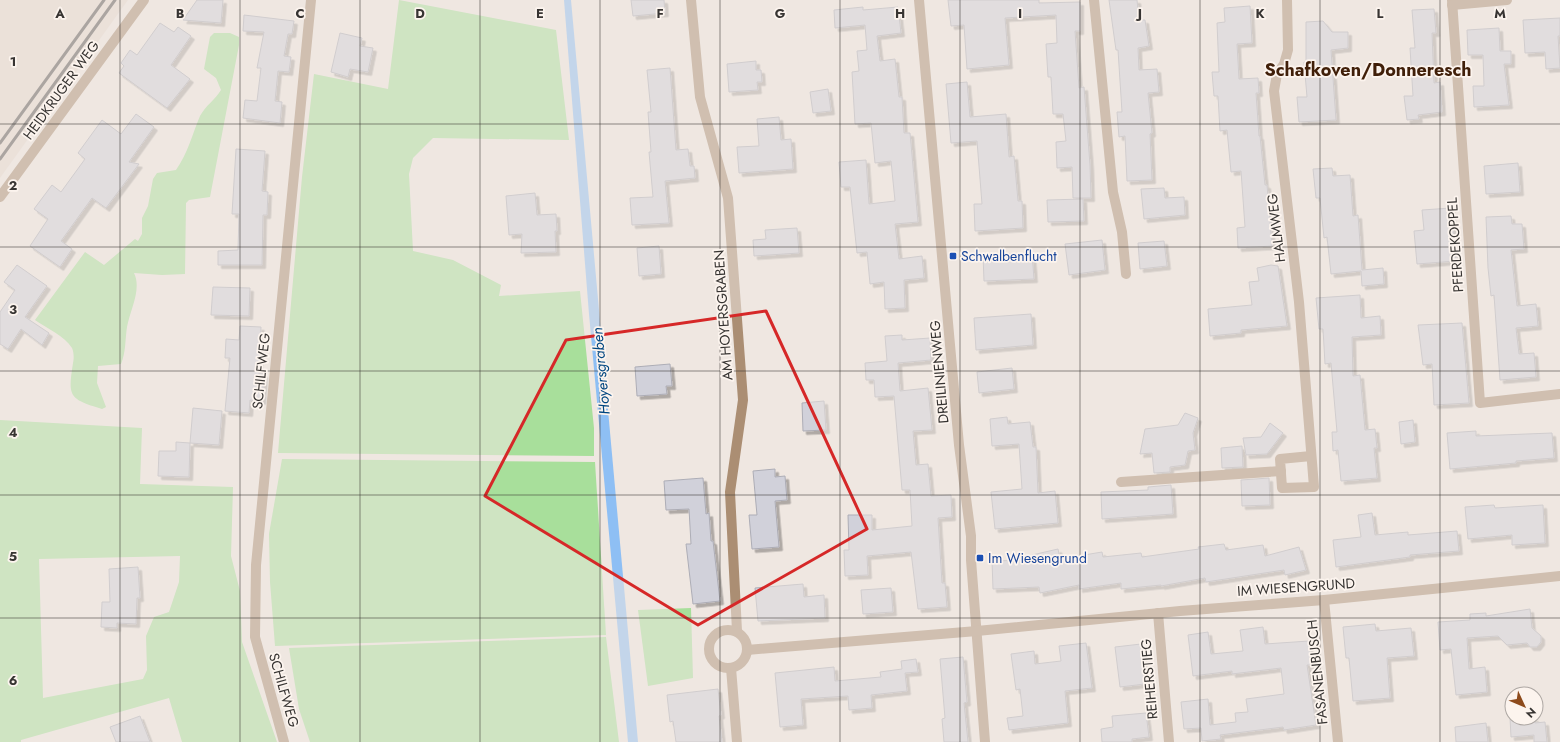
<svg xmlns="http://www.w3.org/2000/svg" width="1560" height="742" font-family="Jost,sans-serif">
<defs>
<filter id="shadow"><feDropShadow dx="3.5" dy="3.5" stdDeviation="0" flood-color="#0004"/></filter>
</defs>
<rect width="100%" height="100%" fill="#efe7e1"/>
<path fill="#e7d9cf" d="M 0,0 L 128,0 L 0,178 Z"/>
<g fill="#a8df9b" fill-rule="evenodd">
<path d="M 399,0 L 556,30 L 569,140 L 433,138 L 413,158 L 409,174 L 413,251 L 453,260 L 501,285 L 499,296 L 580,291 L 594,428 L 594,456 L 278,453 L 302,177 L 314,74 L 388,89 Z"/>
<path d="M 214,33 L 230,33 L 239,37 L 239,45 L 210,197 L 189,200 L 186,203 L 185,274 L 162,275 L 134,273 C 142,289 130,310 127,327 C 125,340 126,352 121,364 L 98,366 L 97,383 L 106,407 L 102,409 C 68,399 68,396 73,363 C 74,359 74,352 72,348 C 65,336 46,328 35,320 L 85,252 L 104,265 L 135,239 L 138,241 L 142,234 L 142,218 L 148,206 L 153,179 L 157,173 L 176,170 C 188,153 192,135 200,116 C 206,105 215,100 221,90 L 216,78 L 204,69 L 210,37 Z"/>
<path d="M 0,420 L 142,428 L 140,484 L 233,487 L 231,556 L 240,591 L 242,642 L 277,742 L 182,742 L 169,698 L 21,740 L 21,742 L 0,742 ZM 180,556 L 179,582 L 169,612 L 154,617 L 146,636 L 147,670 L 143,679 L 43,698 L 39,559 Z"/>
<path d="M 282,459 L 595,462 L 606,635 L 275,646 L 270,582 L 269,534 Z"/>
<path d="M 691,608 L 693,678 L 648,686 L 638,610 Z"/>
<path d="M 606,637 L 619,742 L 310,742 L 299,709 L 289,648 Z"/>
</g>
<path fill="#8ebff4" d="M 564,0 L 571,0 L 638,742 L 628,742 L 589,314 Z"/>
<g fill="#d1d1da" stroke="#adadb6" filter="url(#shadow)">
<path d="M 197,0 L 223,0 L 221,23 L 183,20 Z"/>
<path d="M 631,0 L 664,0 L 665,13 L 633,16 Z"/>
<path d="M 948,0 L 1039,0 L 1039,3 L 1080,2 L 1080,31 L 1075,31 L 1079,88 L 1084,87 L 1090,165 L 1091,198 L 1073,198 L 1072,167 L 1057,168 L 1056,142 L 1066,141 L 1063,114 L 1053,114 L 1051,77 L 1048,77 L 1046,44 L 1057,43 L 1056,15 L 1005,18 L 1009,65 L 967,69 L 964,25 L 951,26 Z"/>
<path d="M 1109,0 L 1137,0 L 1139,20 L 1145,20 L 1149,46 L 1138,48 L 1139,70 L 1157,69 L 1159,92 L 1148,93 L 1152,133 L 1150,134 L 1152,180 L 1127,181 L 1125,136 L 1119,137 L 1117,112 L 1122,112 L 1118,50 L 1116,50 Z"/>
<path d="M 1250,6 L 1252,43 L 1237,44 L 1239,79 L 1258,78 L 1259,93 L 1256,93 L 1259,136 L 1260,136 L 1265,185 L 1267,185 L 1272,246 L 1238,248 L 1237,228 L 1245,227 L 1241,171 L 1231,172 L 1227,130 L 1220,131 L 1218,96 L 1214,96 L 1212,72 L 1219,72 L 1217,23 L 1225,22 L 1224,8 Z"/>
<path d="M 863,7 L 863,10 L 898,7 L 901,33 L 877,36 L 880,61 L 895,59 L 899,97 L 902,97 L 904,133 L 910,133 L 918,222 L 895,224 L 899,259 L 922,256 L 924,278 L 904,280 L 905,308 L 885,309 L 884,282 L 870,284 L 867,252 L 857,253 L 850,187 L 841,187 L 839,162 L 866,160 L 869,204 L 895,201 L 891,161 L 875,163 L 871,123 L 855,124 L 852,72 L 859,71 L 857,51 L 867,50 L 865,25 L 835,28 L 834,10 Z"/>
<path d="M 1434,9 L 1436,33 L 1432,33 L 1434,83 L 1440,82 L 1442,112 L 1418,115 L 1419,119 L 1407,120 L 1404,96 L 1413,96 L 1410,48 L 1415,48 L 1412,10 Z"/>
<path d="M 244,15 L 294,21 L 292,34 L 288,34 L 284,56 L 291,57 L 289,72 L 278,71 L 275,101 L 282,102 L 280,123 L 243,118 L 245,100 L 257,101 L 261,68 L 257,68 L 264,32 L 243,31 Z"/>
<path d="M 1560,18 L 1560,36 L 1558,36 L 1560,68 L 1546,69 L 1545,52 L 1525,53 L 1523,20 Z"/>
<path d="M 1323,21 L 1332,32 L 1348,32 L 1348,48 L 1331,50 L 1336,120 L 1299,122 L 1297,97 L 1307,97 L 1304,62 L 1306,62 L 1306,22 Z"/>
<path d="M 160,23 L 174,32 L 178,27 L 191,36 L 171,65 L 190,79 L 167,108 L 119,73 L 124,66 L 121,63 L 130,50 L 137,55 Z"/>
<path d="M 1499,28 L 1500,51 L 1511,51 L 1511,64 L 1504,64 L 1509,105 L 1474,107 L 1473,86 L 1484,86 L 1483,55 L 1468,55 L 1467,30 Z"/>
<path d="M 340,33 L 362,38 L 360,46 L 373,48 L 368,72 L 350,69 L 348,77 L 331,72 Z"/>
<path d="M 756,61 L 756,70 L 761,70 L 762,82 L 757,82 L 758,90 L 729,92 L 727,64 Z"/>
<path d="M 670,68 L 676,150 L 688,149 L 690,166 L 694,166 L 695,178 L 665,181 L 669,223 L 632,225 L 630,198 L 653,197 L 649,152 L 651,152 L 648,112 L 651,112 L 647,70 Z"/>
<path d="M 967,82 L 970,117 L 1006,114 L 1009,157 L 1014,156 L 1018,201 L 1022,201 L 1023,228 L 975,231 L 974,204 L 982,204 L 977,141 L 951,143 L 946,84 Z"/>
<path d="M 828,89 L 831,111 L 813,113 L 810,92 Z"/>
<path d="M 136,114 L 154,127 L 129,162 L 139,164 L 106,208 L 92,198 L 61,241 L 72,249 L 60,267 L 30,246 L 48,219 L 34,209 L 52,185 L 61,192 L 85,159 L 78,153 L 102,120 L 121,134 Z"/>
<path d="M 779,117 L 781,140 L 791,139 L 793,169 L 739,173 L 737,147 L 759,146 L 757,119 Z"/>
<path d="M 236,149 L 265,151 L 262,191 L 268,192 L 267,215 L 263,215 L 262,265 L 218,265 L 218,251 L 238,250 L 239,214 L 232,214 Z"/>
<path d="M 1518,163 L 1520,192 L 1486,194 L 1484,166 Z"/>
<path d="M 1332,168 L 1333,176 L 1350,175 L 1353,216 L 1358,215 L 1362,270 L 1383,268 L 1384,284 L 1362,286 L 1361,271 L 1331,274 L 1327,237 L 1324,238 L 1320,198 L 1316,198 L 1313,169 Z"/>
<path d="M 1164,188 L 1165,198 L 1184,197 L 1185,215 L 1144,219 L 1141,189 Z"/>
<path d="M 535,193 L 537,215 L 556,214 L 557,231 L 555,231 L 556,252 L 521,253 L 522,234 L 509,235 L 506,196 Z"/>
<path d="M 1083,199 L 1084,221 L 1048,222 L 1047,200 Z"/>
<path d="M 1451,208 L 1456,261 L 1417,264 L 1414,231 L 1424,230 L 1422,210 Z"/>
<path d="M 1511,216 L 1512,224 L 1522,224 L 1524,249 L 1511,250 L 1517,306 L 1536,304 L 1538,326 L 1516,328 L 1519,354 L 1534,353 L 1536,377 L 1500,380 L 1494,295 L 1491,296 L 1488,268 L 1486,217 Z"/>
<path d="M 797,228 L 799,253 L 754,256 L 753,240 L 766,239 L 765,230 Z"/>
<path d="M 1102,240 L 1105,270 L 1069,275 L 1065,244 Z"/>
<path d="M 1164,241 L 1167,266 L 1140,269 L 1138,243 Z"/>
<path d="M 659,246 L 661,274 L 639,276 L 637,248 Z"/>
<path d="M 1032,253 L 1034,279 L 984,281 L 983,255 Z"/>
<path d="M 17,265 L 47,286 L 25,317 L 49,333 L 42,345 L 21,329 L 8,349 L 0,344 L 0,312 L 15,290 L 4,282 Z"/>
<path d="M 1271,265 L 1278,266 L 1287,326 L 1241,330 L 1241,333 L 1210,336 L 1208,309 L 1252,305 L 1249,282 L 1259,281 L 1257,268 Z"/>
<path d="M 213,287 L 250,288 L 249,316 L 211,315 Z"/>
<path d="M 1360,295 L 1361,318 L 1380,316 L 1381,335 L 1352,337 L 1353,376 L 1360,375 L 1365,430 L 1375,429 L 1377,448 L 1374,448 L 1377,478 L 1341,481 L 1338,450 L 1333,451 L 1332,432 L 1337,432 L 1331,363 L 1325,364 L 1323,329 L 1319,329 L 1316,298 Z"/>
<path d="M 1031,314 L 1033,345 L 976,350 L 974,318 Z"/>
<path d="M 1462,323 L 1469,403 L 1434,405 L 1432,364 L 1423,365 L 1418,325 Z"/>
<path d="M 240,326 L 261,327 L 259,374 L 264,374 L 262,401 L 250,400 L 249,413 L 225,411 L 230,358 L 225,358 L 226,339 L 239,340 Z"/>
<path d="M 902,335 L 902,340 L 930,338 L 931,360 L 898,363 L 900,391 L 928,388 L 932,430 L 913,431 L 916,465 L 928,464 L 931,496 L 951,495 L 952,517 L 938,518 L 942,583 L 945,583 L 947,607 L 918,609 L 911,552 L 867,556 L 868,575 L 845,576 L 844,550 L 849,550 L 848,515 L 872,515 L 872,530 L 912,526 L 910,490 L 902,490 L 894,396 L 875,397 L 874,380 L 866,380 L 865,363 L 887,361 L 885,336 Z"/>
<path d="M 670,364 L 672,386 L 666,386 L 667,394 L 637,396 L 635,367 Z"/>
<path d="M 1012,368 L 1014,389 L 979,393 L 977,372 Z"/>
<path d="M 824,401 L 826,430 L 803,431 L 802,403 Z"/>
<path d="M 193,408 L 222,411 L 219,445 L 190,443 Z"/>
<path d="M 1185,413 L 1198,418 L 1193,433 L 1195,450 L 1188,451 L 1185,465 L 1170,467 L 1170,472 L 1154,473 L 1152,453 L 1140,454 L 1145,429 L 1178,425 Z"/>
<path d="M 1007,417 L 1008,424 L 1030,422 L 1033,447 L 1036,447 L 1038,493 L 1055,491 L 1058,523 L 995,529 L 991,492 L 1022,489 L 1019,444 L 992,446 L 990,419 Z"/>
<path d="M 1413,420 L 1415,442 L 1401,444 L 1399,422 Z"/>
<path d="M 1270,423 L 1283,433 L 1267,454 L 1246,455 L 1243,438 L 1261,437 Z"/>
<path d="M 1476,431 L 1476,436 L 1552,433 L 1554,458 L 1516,461 L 1516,463 L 1450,469 L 1447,433 Z"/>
<path d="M 176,442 L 190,443 L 189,477 L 158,476 L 159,451 L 176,451 Z"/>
<path d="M 1242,446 L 1243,467 L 1222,468 L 1221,448 Z"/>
<path d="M 775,469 L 775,477 L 785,476 L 787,500 L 775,501 L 779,547 L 752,549 L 749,515 L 757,515 L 753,471 Z"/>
<path d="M 703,478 L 706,514 L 709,513 L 711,541 L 713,541 L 720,601 L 693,604 L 686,544 L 691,544 L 689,509 L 666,510 L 664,481 Z"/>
<path d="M 1269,478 L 1270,505 L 1242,506 L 1241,480 Z"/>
<path d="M 1171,485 L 1173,514 L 1102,519 L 1101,492 L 1148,490 L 1148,487 Z"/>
<path d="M 1494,505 L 1495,508 L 1543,505 L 1545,543 L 1512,545 L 1512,535 L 1468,539 L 1465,507 Z"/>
<path d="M 1372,513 L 1375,535 L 1408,532 L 1408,535 L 1457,531 L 1459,551 L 1410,555 L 1410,557 L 1336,567 L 1333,540 L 1361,537 L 1358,515 Z"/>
<path d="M 1224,544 L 1226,550 L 1263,545 L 1265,556 L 1299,547 L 1306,570 L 1285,575 L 1284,570 L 1206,582 L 1205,578 L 1161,586 L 1161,585 L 1121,589 L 1121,583 L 1079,589 L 1079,585 L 1040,593 L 1039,587 L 993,589 L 992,561 L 1033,560 L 1032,555 L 1058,549 L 1060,559 L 1102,552 L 1103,557 L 1141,553 L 1142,557 L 1199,549 L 1198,547 Z"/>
<path d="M 138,567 L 140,598 L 137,598 L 136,624 L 117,623 L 117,628 L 101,627 L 102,602 L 110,602 L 109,569 Z"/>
<path d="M 803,584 L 804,597 L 824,595 L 825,618 L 758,621 L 755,588 Z"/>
<path d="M 891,588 L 893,612 L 863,614 L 861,590 Z"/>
<path d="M 1530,609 L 1532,628 L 1541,636 L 1541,642 L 1537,647 L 1530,647 L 1527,643 L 1507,645 L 1498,636 L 1467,638 L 1469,669 L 1485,667 L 1487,692 L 1456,695 L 1451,649 L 1440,650 L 1438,622 L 1470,620 L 1470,614 L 1486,613 L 1486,616 Z"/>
<path d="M 1375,624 L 1376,631 L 1411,628 L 1414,656 L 1387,658 L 1390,698 L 1353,701 L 1349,658 L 1346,658 L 1343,627 Z"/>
<path d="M 1263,627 L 1265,644 L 1309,641 L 1311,665 L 1307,665 L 1316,725 L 1284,730 L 1283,727 L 1220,735 L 1221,739 L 1202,741 L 1201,728 L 1184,729 L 1181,702 L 1208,699 L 1210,725 L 1236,722 L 1235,713 L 1248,712 L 1246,699 L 1284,694 L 1281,668 L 1232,674 L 1232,671 L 1193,676 L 1188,635 L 1208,632 L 1211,654 L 1243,651 L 1240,630 Z"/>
<path d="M 1086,643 L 1092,688 L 1065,691 L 1068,723 L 1009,730 L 1007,718 L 1023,716 L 1020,689 L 1016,690 L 1011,654 L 1034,651 L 1035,664 L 1061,661 L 1059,646 Z"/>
<path d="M 1141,644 L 1145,684 L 1120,687 L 1115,647 Z"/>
<path d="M 963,657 L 967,702 L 964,703 L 968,742 L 944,742 L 942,719 L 945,718 L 940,659 Z"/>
<path d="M 916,659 L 918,672 L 905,673 L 907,691 L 871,695 L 872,708 L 849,710 L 848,696 L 801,699 L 803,725 L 780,727 L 775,673 L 834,667 L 835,681 L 881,677 L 880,672 L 902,669 L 901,661 Z"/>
<path d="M 718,689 L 721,715 L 719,716 L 722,742 L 676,742 L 673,721 L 670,722 L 667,695 Z"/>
<path d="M 1146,713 L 1149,737 L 1132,739 L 1132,742 L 1102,742 L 1101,729 L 1113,727 L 1112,716 Z"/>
<path d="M 140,716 L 150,742 L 116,742 L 110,727 Z"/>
<path d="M 1510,718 L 1535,718 L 1535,723 L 1545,722 L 1547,742 L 1534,742 L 1534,735 L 1511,737 Z"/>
<path d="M 1486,723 L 1488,742 L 1456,742 L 1455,727 Z"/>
</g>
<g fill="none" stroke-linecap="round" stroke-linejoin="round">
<g stroke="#ab8e73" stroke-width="10">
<path d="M 691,0 L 700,97 L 728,198 L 743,400 L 730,492 L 737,631"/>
<path d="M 919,0 L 959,445 L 971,536 L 971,560 L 985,742"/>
<path d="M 1094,0 L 1113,192 L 1122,232 L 1126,274"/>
<path d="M 1287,0 L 1288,50 L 1284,64 L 1277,74 L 1274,91 L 1299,302 L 1314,487 L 1282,488 L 1280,459 L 1311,456"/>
<path d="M 1452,0 L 1480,403 L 1560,394"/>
<path d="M 1452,5 L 1507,0"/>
<path d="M 0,197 L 144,0"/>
<path d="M 1121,482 L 1281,471"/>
<path d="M 1324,600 L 1338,742"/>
<path d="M 1158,613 L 1169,742"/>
<circle cx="728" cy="649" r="19"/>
<path d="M 747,650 L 977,631 L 1180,611 L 1324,600 L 1560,576"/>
<path d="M 731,668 L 737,742"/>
<path d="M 284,742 L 255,637 L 256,565 L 311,0"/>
</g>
<g stroke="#595553" stroke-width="3">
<path d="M 0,143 L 104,0"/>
<path d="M 0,159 L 115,0"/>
</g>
</g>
<path d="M0 0H1560V742H0ZM 766,311 L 867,529 L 698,625 L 485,496 L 566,340 Z" fill="#efe7e1" fill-opacity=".55" fill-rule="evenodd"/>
<path fill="none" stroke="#d62828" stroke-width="3" stroke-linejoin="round" d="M 766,311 L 867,529 L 698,625 L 485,496 L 566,340 Z"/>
<path fill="none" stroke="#373432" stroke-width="1" stroke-opacity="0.55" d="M 120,0 L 120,742M 240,0 L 240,742M 360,0 L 360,742M 480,0 L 480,742M 600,0 L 600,742M 720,0 L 720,742M 840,0 L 840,742M 960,0 L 960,742M 1080,0 L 1080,742M 1200,0 L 1200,742M 1320,0 L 1320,742M 1440,0 L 1440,742M 0,124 L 1560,124M 0,247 L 1560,247M 0,371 L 1560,371M 0,495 L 1560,495M 0,618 L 1560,618"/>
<g fill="#1a4fb4" stroke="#fcf4ee" stroke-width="1.5">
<rect x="949" y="252" width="8" height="8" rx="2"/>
<rect x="976" y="554" width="8" height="8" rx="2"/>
</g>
<g text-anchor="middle" stroke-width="3.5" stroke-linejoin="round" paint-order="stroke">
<g font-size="14" fill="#373432" stroke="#fcf4ee">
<text transform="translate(61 90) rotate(-54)" y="5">HEIDKRUGER WEG</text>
<text transform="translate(1276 228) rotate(-97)" y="5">HALMWEG</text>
<text transform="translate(1455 245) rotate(-94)" y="5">PFERDEKOPPEL</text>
<text transform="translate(723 315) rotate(-94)" y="5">AM HOYERSGRABEN</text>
<text transform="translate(261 371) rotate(-84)" y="5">SCHILFWEG</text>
<text transform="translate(939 372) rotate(-95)" y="5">DREILINIENWEG</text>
<text transform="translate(1296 587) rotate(-4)" y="5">IM WIESENGRUND</text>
<text transform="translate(1317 672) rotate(-96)" y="5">FASANENBUSCH</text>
<text transform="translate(1149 679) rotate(-95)" y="5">REIHERSTIEG</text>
<text transform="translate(284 690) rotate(74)" y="5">SCHILFWEG</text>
</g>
<g font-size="14" fill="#164399" stroke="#fcf4ee" text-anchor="start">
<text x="961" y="261">Schwalbenflucht</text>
<text x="988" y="563">Im Wiesengrund</text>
</g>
<g font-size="15" font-style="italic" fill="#004680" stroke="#fcf4ee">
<text transform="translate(601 371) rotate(-95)" y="5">Hoyersgraben</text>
</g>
<g font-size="18" font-weight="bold" fill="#401f09" stroke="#fcf4ee">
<text x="1368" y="76">Schafkoven/Donneresch</text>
</g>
</g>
<g font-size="13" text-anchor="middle" font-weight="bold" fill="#373432" stroke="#fcf4ee" stroke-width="3.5" stroke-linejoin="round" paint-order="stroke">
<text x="60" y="18">A</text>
<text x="180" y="18">B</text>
<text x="300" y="18">C</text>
<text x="420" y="18">D</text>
<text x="540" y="18">E</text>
<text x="660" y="18">F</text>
<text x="780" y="18">G</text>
<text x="900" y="18">H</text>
<text x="1020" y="18">I</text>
<text x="1140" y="18">J</text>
<text x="1260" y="18">K</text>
<text x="1380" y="18">L</text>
<text x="1500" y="18">M</text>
<text x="13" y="66">1</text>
<text x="13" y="190">2</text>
<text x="13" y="314">3</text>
<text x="13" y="437">4</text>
<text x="13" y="561">5</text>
<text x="13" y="685">6</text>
</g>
<g transform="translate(1524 706) rotate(134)"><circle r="19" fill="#fcf4ee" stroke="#ada7a3"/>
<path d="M0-3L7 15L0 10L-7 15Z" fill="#8d4a1b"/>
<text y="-6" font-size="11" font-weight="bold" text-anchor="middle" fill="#373432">N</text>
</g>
</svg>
